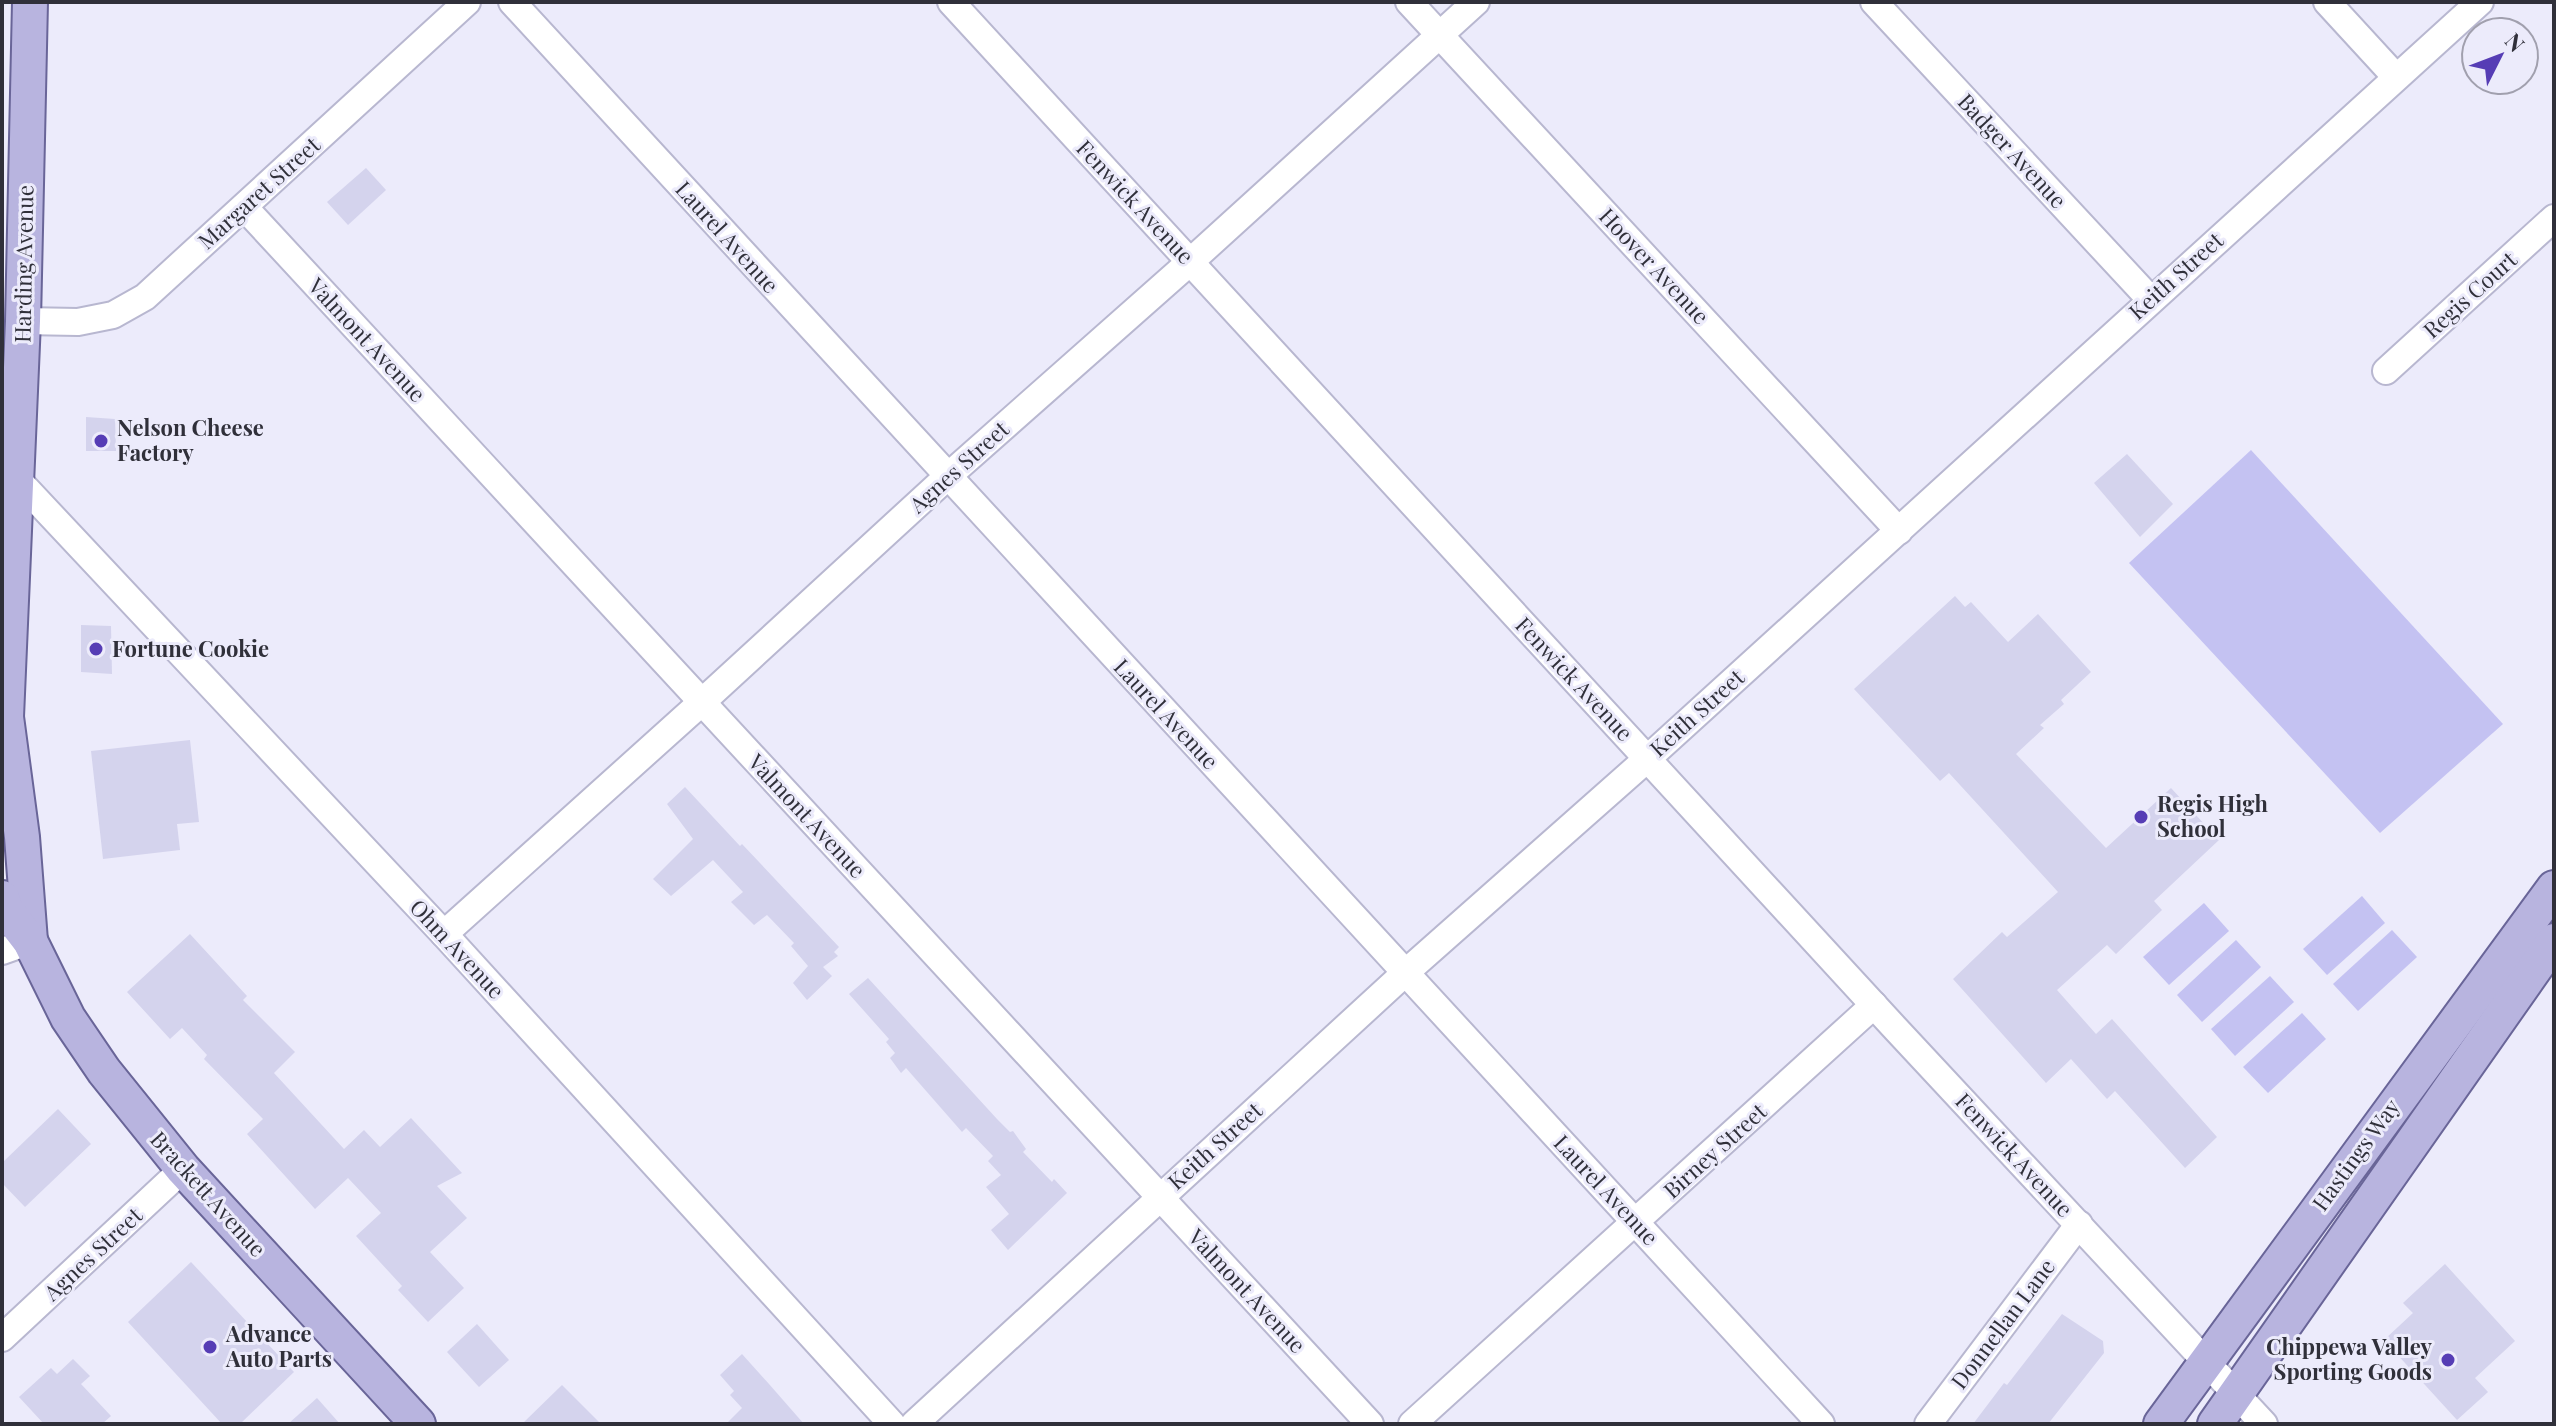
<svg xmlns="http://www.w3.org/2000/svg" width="2556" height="1426" font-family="'Playfair Display',serif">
<rect width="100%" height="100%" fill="#ecebfb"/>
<g fill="#c4c2f2">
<path d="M 2251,450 L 2503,724 L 2380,833 L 2129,563 Z"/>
<path d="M 2362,896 L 2385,923 L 2327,975 L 2303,949 Z"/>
<path d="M 2204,903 L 2229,931 L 2169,985 L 2143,957 Z"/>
<path d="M 2392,930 L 2417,957 L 2358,1011 L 2333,984 Z"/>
<path d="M 2236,940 L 2261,967 L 2202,1022 L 2177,995 Z"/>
<path d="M 2270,976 L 2294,1002 L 2235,1056 L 2211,1029 Z"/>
<path d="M 2302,1013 L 2326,1039 L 2268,1093 L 2243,1067 Z"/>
</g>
<g fill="#d4d3ed">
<path d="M 366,168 L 386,190 L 348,225 L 327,202 Z"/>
<path d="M 86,417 L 115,419 L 116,451 L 86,451 Z"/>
<path d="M 2127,454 L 2173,504 L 2140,537 L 2094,483 Z"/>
<path d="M 1955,596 L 1965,607 L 1971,602 L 2008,642 L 2038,614 L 2091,672 L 2061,700 L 2064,704 L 2040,725 L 2044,728 L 2016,754 L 2106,848 L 2171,788 L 2219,840 L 2154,901 L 2162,910 L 2116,954 L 2107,945 L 2057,990 L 2096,1034 L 2112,1019 L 2217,1137 L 2185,1168 L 2115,1091 L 2107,1099 L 2071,1059 L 2046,1083 L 1953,979 L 2002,932 L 2007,937 L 2058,892 L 1949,773 L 1940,781 L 1854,689 Z"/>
<path d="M 81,625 L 111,626 L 112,674 L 81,672 Z"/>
<path d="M 190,740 L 199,822 L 177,824 L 180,850 L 103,859 L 91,751 Z"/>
<path d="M 685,787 L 740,846 L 742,844 L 839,947 L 834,952 L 838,956 L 823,967 L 832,976 L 807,1000 L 793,983 L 808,966 L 791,946 L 794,943 L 767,915 L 754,925 L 731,902 L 743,892 L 713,860 L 671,896 L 653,879 L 693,839 L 667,804 Z"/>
<path d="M 190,934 L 247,996 L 243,1000 L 295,1052 L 274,1073 L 344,1149 L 364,1130 L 380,1147 L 411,1118 L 462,1173 L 437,1186 L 467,1218 L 430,1252 L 464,1288 L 428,1322 L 398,1290 L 402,1286 L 356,1236 L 381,1213 L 348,1178 L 315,1209 L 247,1134 L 263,1119 L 204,1059 L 207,1055 L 182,1028 L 170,1039 L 127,992 Z"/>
<path d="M 868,978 L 997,1119 L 1010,1132 L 1013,1131 L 1026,1149 L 1023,1152 L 1052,1182 L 1054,1179 L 1067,1193 L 1008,1250 L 991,1230 L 1009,1214 L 986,1187 L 1001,1175 L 988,1161 L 993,1156 L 966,1128 L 962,1132 L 906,1068 L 901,1073 L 890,1058 L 895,1053 L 886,1042 L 889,1039 L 849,994 Z"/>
<path d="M 58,1109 L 91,1144 L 25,1207 L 2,1183 L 2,1163 Z"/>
<path d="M 191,1262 L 294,1372 L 240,1424 L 222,1424 L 128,1322 Z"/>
<path d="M 2445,1264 L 2515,1341 L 2475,1378 L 2488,1392 L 2457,1420 L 2384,1340 L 2413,1313 L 2403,1303 Z"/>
<path d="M 2062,1314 L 2103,1341 L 2104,1353 L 2048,1424 L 1973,1424 L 2004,1383 L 2007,1385 Z"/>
<path d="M 477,1324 L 509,1360 L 479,1387 L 447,1352 Z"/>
<path d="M 742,1354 L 769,1384 L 804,1424 L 726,1424 L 742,1408 L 730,1395 L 734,1391 L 720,1375 Z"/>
<path d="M 73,1359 L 90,1376 L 81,1384 L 111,1416 L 102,1424 L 44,1424 L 19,1397 L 51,1368 L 57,1374 Z"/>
<path d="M 562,1385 L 601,1424 L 522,1424 Z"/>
<path d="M 317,1398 L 340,1424 L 288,1424 Z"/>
</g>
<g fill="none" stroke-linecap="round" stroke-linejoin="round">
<defs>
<g id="minor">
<path d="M 512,2 L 1821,1424"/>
<path d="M 951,2 L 1894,1027 L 2264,1424"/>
<path d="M 1409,2 L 1899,531"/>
<path d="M 1874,2 L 2150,299"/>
<path d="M 2327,2 L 2395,76"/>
<path d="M 244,207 L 1370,1424"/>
<path d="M 23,321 L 78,322 L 113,315 L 145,297 L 467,2"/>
<path d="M 2386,371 L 2554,218"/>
<path d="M 16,478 L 444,934 L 892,1424"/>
<path d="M 444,934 L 702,702 L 947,477 L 1190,262 L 1476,2"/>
<path d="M 2,951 L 30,941"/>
<path d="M 2,1338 L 183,1169"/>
<path d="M 914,1424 L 1405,973 L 1647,759 L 2480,2"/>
<path d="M 1412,1424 L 1874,1005"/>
<path d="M 1928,1424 L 2079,1224"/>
</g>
<g id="major">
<path d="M 30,2 L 23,321 L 6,717 L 22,837 L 30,941"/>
<path d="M 2,898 L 6,910 L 30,941 L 68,1018 L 104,1071 L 183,1169 L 418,1424"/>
<path d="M 2161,1424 L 2554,888"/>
<path d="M 2215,1424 L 2554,941"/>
</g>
</defs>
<use href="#minor" stroke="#b8b7d0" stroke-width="30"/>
<use href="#major" stroke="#696598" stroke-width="38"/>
<use href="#minor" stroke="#fff" stroke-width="26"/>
<use href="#major" stroke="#b8b4df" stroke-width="34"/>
</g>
<g fill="#563db5" stroke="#ecebfb" stroke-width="3">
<circle cx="101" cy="441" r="8"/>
<circle cx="96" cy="649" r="8"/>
<circle cx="2141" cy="817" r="8"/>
<circle cx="210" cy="1347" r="8"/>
<circle cx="2448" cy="1360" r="8"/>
</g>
<g text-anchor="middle" stroke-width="6" stroke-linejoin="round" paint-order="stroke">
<g font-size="22" fill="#30303a" stroke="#ecebfb">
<text transform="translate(2012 151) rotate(47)" y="8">Badger Avenue</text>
<text transform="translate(259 193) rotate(-42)" y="8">Margaret Street</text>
<text transform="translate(1135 202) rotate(47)" y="8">Fenwick Avenue</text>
<text transform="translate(727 237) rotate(48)" y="8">Laurel Avenue</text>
<text transform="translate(24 264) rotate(-89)" y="8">Harding Avenue</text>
<text transform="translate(1654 266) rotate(47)" y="8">Hoover Avenue</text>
<text transform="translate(2176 276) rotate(-42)" y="8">Keith Street</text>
<text transform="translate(2470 295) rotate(-42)" y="8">Regis Court</text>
<text transform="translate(367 340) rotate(47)" y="8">Valmont Avenue</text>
<text transform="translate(959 467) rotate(-42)" y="8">Agnes Street</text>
<text transform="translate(1574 679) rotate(47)" y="8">Fenwick Avenue</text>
<text transform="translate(1697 713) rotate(-42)" y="8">Keith Street</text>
<text transform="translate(1166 714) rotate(47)" y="8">Laurel Avenue</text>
<text transform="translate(807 816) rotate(47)" y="8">Valmont Avenue</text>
<text transform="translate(457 949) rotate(47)" y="8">Ohm Avenue</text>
<text transform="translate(1215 1146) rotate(-42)" y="8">Keith Street</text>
<text transform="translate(1715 1151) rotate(-42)" y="8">Birney Street</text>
<text transform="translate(2014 1155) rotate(47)" y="8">Fenwick Avenue</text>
<text transform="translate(2356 1155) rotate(-54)" y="8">Hastings Way</text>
<text transform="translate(1606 1190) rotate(47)" y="8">Laurel Avenue</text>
<text transform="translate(208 1194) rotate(48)" y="8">Brackett Avenue</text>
<text transform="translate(93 1254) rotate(-43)" y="8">Agnes Street</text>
<text transform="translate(1247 1291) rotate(47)" y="8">Valmont Avenue</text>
<text transform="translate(2003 1324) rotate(-53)" y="8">Donnellan Lane</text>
</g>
<g font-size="22" font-weight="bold" fill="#30303a" stroke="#ecebfb" text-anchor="start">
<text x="117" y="436">Nelson Cheese<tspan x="117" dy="25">Factory</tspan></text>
<text x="112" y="657">Fortune Cookie</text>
<text x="2157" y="812">Regis High<tspan x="2157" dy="25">School</tspan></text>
<text x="226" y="1342">Advance<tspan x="226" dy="25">Auto Parts</tspan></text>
<text x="2432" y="1355" text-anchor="end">Chippewa Valley<tspan x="2432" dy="25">Sporting Goods</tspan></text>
</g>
</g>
<rect width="2556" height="1426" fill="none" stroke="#30303a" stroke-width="8"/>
<g transform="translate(2500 56) rotate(48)"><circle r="38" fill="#ecebfb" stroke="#a1a0ae" stroke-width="2"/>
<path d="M0-6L14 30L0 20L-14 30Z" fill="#563db5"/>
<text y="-12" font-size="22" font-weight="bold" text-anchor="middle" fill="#30303a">N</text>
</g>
</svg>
